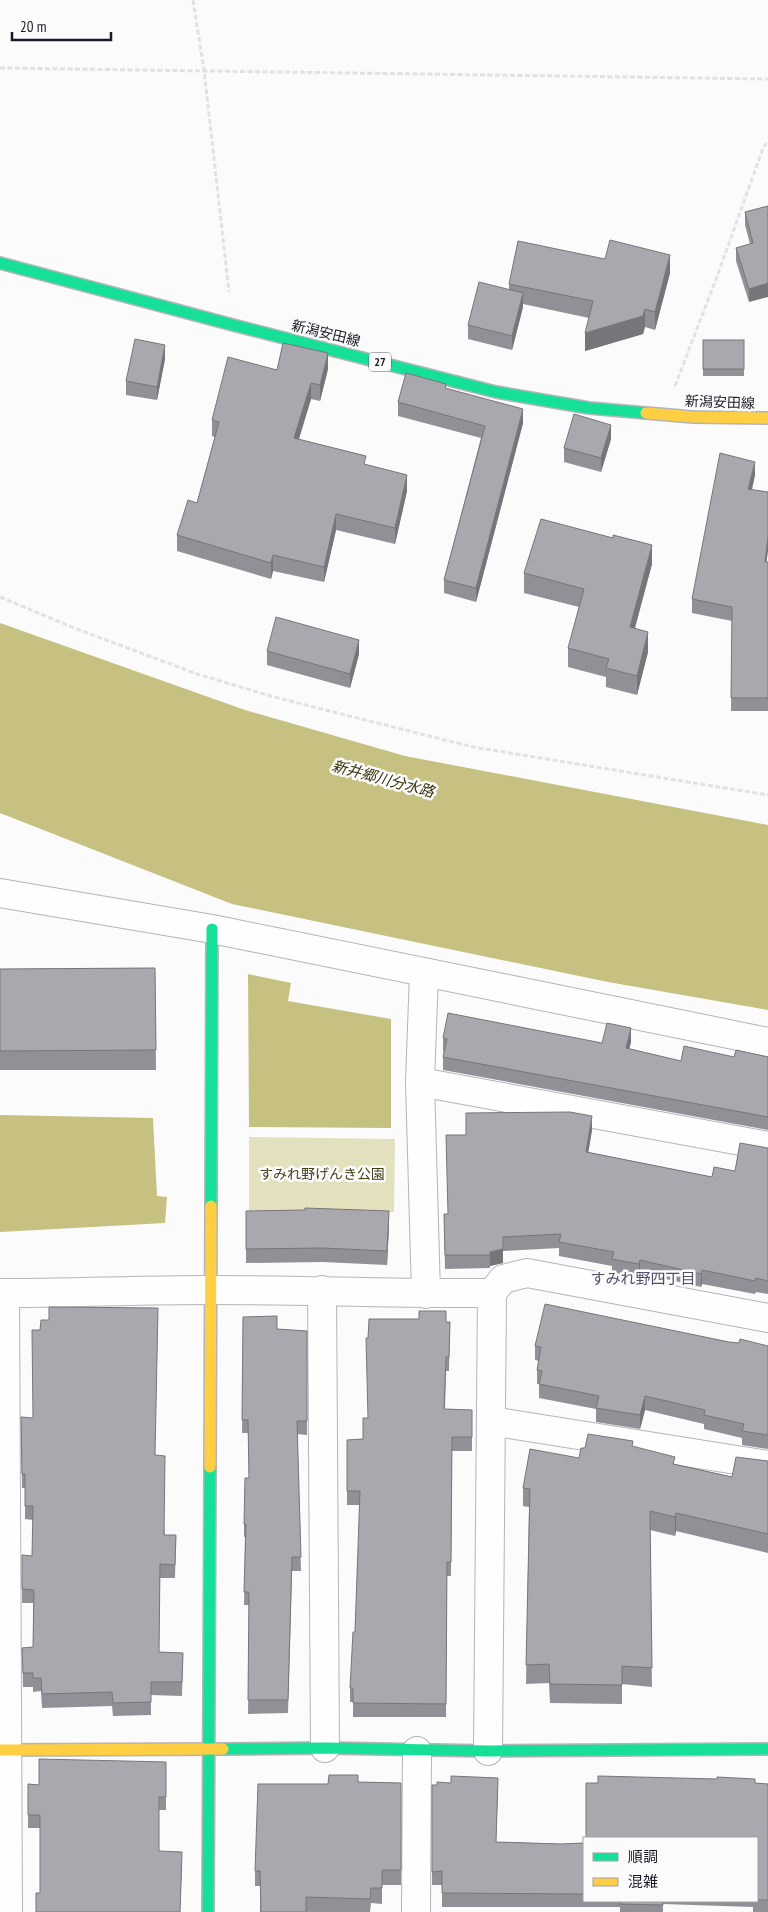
<svg xmlns="http://www.w3.org/2000/svg" width="768" height="1912" font-family="'PT Sans Narrow','Noto Sans JP',sans-serif">
<rect width="100%" height="100%" fill="#fbfbfb"/>
<path fill="#e3e1bd" d="M 249,1137 L 395,1139 L 394,1212 L 249,1210 Z"/>
<g fill="#c6c180">
<path d="M 0,623 L 245,710 L 405,756 L 768,825 L 768,1010 L 608,982 L 232,904 L 0,813 Z"/>
<path d="M 248,974 L 291,983 L 288,1001 L 391,1019 L 391,1128 L 249,1127 Z"/>
<path d="M 0,1115 L 153,1118 L 157,1196 L 167,1197 L 165,1223 L 0,1232 Z"/>
</g>
<g fill="none" stroke-linecap="round" stroke-linejoin="round">
<defs>
<g id="street">
<path d="M 0,893 L 212,929 L 768,1042"/>
<path d="M 424,973 L 420,1082 L 426,1294"/>
<path d="M 420,1082 L 768,1146"/>
<path d="M 322,1290 L 325,1748"/>
<path d="M 0,1293 C 71,1293 141,1290 212,1290 C 305,1290 399,1294 492,1293"/>
<path d="M 5,1293 L 8,1912"/>
<path d="M 491,1421 L 768,1465"/>
<path d="M 488,1751 L 492,1293 L 503,1279 L 527,1273 L 768,1318"/>
<path d="M 416,1912 L 417,1751"/>
</g>
<g id="fast">
<path d="M 0,263 L 233,325 L 496,392 L 589,408 L 646,413"/>
<path d="M 211,1206 L 212,929"/>
<path d="M 223,1749 L 325,1748 L 488,1751 L 768,1749"/>
<path d="M 208,1912 L 210,1467"/>
</g>
<g id="slow">
<path d="M 646,413 L 693,417 L 768,418"/>
<path d="M 210,1467 L 211,1206"/>
<path d="M 0,1750 L 223,1749"/>
</g>
</defs>
<use href="#street" stroke="#b4b4ba" stroke-width="30"/>
<use href="#fast" stroke="#b4b4ba" stroke-width="14"/>
<use href="#slow" stroke="#b4b4ba" stroke-width="14"/>
<g stroke="#e2e2e2" stroke-width="3" stroke-dasharray="5 2.5" stroke-linecap="butt">
<path d="M 193,0 L 204,70 L 229,292"/>
<path d="M 0,68 L 768,79"/>
<path d="M 675,386 L 718,274 L 763,148 L 768,141"/>
<path d="M 0,597 L 77,629 L 197,674 L 274,697 L 473,747 L 768,795"/>
</g>
<use href="#street" stroke="#fefefe" stroke-width="28"/>
<use href="#fast" stroke="#16e098" stroke-width="11"/>
<use href="#slow" stroke="#ffcf43" stroke-width="11"/>
</g>
<g fill="#909096">
<path d="M 768,206 L 749,302 L 736,261 L 736,248 L 750,244 L 745,225 L 745,212 Z"/>
<path d="M 670,273 L 655,330 L 645,327 L 643,334 L 585,351 L 589,318 L 523,304 L 523,307 L 512,350 L 468,339 L 468,325 L 509,290 L 509,284 Z"/>
<rect x="703" y="340" width="41" height="36"/>
<path d="M 165,359 L 157,400 L 126,395 L 126,381 Z"/>
<path d="M 328,369 L 320,401 L 311,399 L 299,439 L 366,465 L 407,491 L 395,544 L 336,530 L 324,582 L 273,571 L 271,579 L 177,551 L 177,535 L 197,503 L 215,437 L 212,436 L 212,420 L 277,370 Z"/>
<path d="M 446,389 L 523,423 L 476,602 L 444,593 L 444,580 L 481,438 L 398,416 L 398,402 Z"/>
<path d="M 611,439 L 601,472 L 564,462 L 564,448 Z"/>
<path d="M 755,475 L 752,490 L 768,492 L 768,551 L 766,562 L 768,562 L 768,711 L 731,711 L 732,621 L 692,613 L 692,599 Z"/>
<path d="M 613,538 L 652,564 L 634,629 L 648,652 L 637,695 L 606,687 L 606,677 L 568,667 L 568,648 L 579,607 L 524,593 L 524,573 Z"/>
<path d="M 267,651 L 359,654 L 350,688 L 267,665 Z"/>
<path d="M 155,968 L 156,1070 L 0,1070 L 0,969 Z"/>
<path d="M 443,1038 L 602,1043 L 631,1042 L 629,1049 L 681,1061 L 734,1057 L 768,1057 L 768,1130 L 443,1070 L 443,1057 L 444,1052 L 443,1051 Z"/>
<path d="M 592,1130 L 588,1152 L 712,1177 L 735,1171 L 766,1148 L 768,1148 L 768,1294 L 756,1292 L 755,1294 L 702,1284 L 701,1287 L 640,1273 L 639,1278 L 612,1273 L 612,1266 L 559,1256 L 559,1248 L 503,1251 L 503,1263 L 490,1266 L 490,1268 L 445,1269 L 444,1214 L 448,1214 Z"/>
<path d="M 246,1211 L 389,1225 L 387,1265 L 323,1262 L 246,1263 Z"/>
<path d="M 243,1317 L 277,1329 L 307,1331 L 307,1435 L 297,1434 L 301,1571 L 292,1571 L 288,1713 L 248,1714 L 249,1605 L 244,1605 L 245,1537 L 244,1537 L 244,1524 L 249,1478 L 248,1433 L 242,1433 Z"/>
<path d="M 446,1322 L 450,1322 L 449,1371 L 446,1371 L 445,1409 L 472,1410 L 472,1451 L 452,1451 L 451,1576 L 447,1576 L 446,1717 L 353,1717 L 353,1702 L 350,1702 L 350,1688 L 355,1632 L 360,1505 L 347,1505 L 347,1440 L 363,1439 L 368,1418 Z"/>
<path d="M 729,1342 L 768,1346 L 768,1449 L 742,1445 L 742,1438 L 704,1429 L 704,1424 L 645,1410 L 640,1429 L 596,1422 L 596,1409 L 539,1398 L 539,1384 L 537,1384 L 537,1370 L 539,1361 L 535,1360 L 535,1346 Z"/>
<path d="M 21,1417 L 156,1455 L 165,1535 L 176,1535 L 175,1578 L 160,1578 L 159,1652 L 183,1653 L 182,1696 L 151,1695 L 151,1715 L 113,1716 L 112,1706 L 42,1708 L 41,1691 L 33,1692 L 33,1687 L 23,1687 L 22,1648 L 33,1647 L 33,1603 L 22,1603 L 22,1555 L 32,1556 L 33,1520 L 25,1519 L 25,1488 L 22,1488 Z"/>
<path d="M 633,1447 L 675,1464 L 732,1477 L 768,1461 L 768,1553 L 676,1531 L 675,1536 L 650,1530 L 652,1687 L 622,1684 L 622,1704 L 550,1703 L 549,1683 L 526,1684 L 529,1507 L 523,1506 L 523,1488 L 579,1458 L 585,1448 Z"/>
<path d="M 166,1762 L 166,1810 L 159,1810 L 159,1851 L 182,1865 L 180,1912 L 36,1912 L 40,1893 L 40,1828 L 28,1828 L 28,1784 L 39,1785 Z"/>
<path d="M 358,1782 L 401,1783 L 401,1885 L 382,1885 L 382,1904 L 371,1903 L 370,1912 L 260,1912 L 260,1886 L 255,1886 L 255,1871 L 328,1784 Z"/>
<path d="M 755,1783 L 768,1784 L 768,1912 L 753,1912 L 753,1907 L 663,1904 L 663,1912 L 620,1912 L 620,1907 L 442,1907 L 442,1885 L 432,1885 L 432,1785 L 498,1791 L 496,1842 L 561,1844 L 584,1843 L 584,1901 L 757,1901 L 757,1838 Z"/>
</g>
<g fill="#76767a">
<path d="M 670,255 L 670,273 L 655,330 L 655,312 Z"/>
<path d="M 768,283 L 768,297 L 749,302 L 749,289 Z"/>
<path d="M 523,293 L 523,307 L 512,350 L 512,336 Z"/>
<path d="M 645,309 L 645,327 L 643,334 L 585,351 L 585,333 Z"/>
<path d="M 165,345 L 165,359 L 157,400 L 157,387 Z"/>
<path d="M 328,353 L 328,369 L 320,401 L 320,385 Z"/>
<path d="M 311,383 L 311,399 L 294,454 L 294,438 Z"/>
<path d="M 523,409 L 523,423 L 476,602 L 476,588 Z"/>
<path d="M 611,425 L 611,439 L 601,472 L 601,458 Z"/>
<path d="M 755,462 L 755,475 L 748,503 L 748,489 Z"/>
<path d="M 407,475 L 407,491 L 395,544 L 395,528 Z"/>
<path d="M 336,514 L 336,530 L 324,582 L 324,567 Z"/>
<path d="M 768,537 L 768,550 L 765,575 L 765,562 Z"/>
<path d="M 652,545 L 652,564 L 630,647 L 630,627 Z"/>
<path d="M 273,555 L 273,571 L 271,579 L 271,563 Z"/>
<path d="M 648,632 L 648,652 L 637,695 L 637,676 Z"/>
<path d="M 359,640 L 359,654 L 350,688 L 350,674 Z"/>
<path d="M 631,1028 L 631,1042 L 626,1062 L 626,1048 Z"/>
<path d="M 592,1116 L 592,1130 L 586,1166 L 586,1152 Z"/>
<path d="M 389,1211 L 389,1225 L 387,1265 L 387,1251 Z"/>
<path d="M 503,1249 L 503,1263 L 490,1266 L 490,1252 Z"/>
<path d="M 640,1260 L 640,1273 L 639,1278 L 639,1264 Z"/>
<path d="M 702,1270 L 702,1284 L 701,1287 L 701,1274 Z"/>
<path d="M 645,1396 L 645,1410 L 640,1429 L 640,1415 Z"/>
<path d="M 676,1513 L 676,1531 L 675,1536 L 675,1517 Z"/>
</g>
<g fill="#a8a8ae" stroke="#76767a">
<path d="M 768,206 L 768,283 L 749,289 L 736,248 L 753,243 L 745,212 Z"/>
<path d="M 610,240 L 670,255 L 655,312 L 645,309 L 643,316 L 585,333 L 593,301 L 509,284 L 518,241 L 605,259 Z"/>
<path d="M 479,282 L 523,293 L 512,336 L 468,325 Z"/>
<path d="M 135,339 L 165,345 L 157,387 L 126,381 Z"/>
<rect x="703" y="340" width="41" height="29"/>
<path d="M 283,343 L 328,353 L 320,385 L 311,383 L 294,438 L 366,456 L 364,464 L 407,475 L 395,528 L 336,514 L 324,567 L 273,555 L 271,563 L 177,535 L 188,500 L 197,503 L 219,422 L 212,420 L 228,357 L 277,370 Z"/>
<path d="M 406,373 L 446,384 L 445,388 L 523,409 L 476,588 L 444,580 L 485,426 L 398,402 Z"/>
<path d="M 574,414 L 611,425 L 601,458 L 564,448 Z"/>
<path d="M 720,453 L 755,462 L 748,489 L 768,492 L 768,537 L 765,562 L 768,562 L 768,698 L 731,698 L 732,607 L 692,599 Z"/>
<path d="M 541,519 L 613,538 L 613,535 L 652,545 L 630,627 L 648,632 L 637,676 L 606,668 L 609,659 L 568,648 L 584,589 L 524,573 Z"/>
<path d="M 276,617 L 359,640 L 350,674 L 267,651 Z"/>
<path d="M 155,968 L 156,1050 L 0,1051 L 0,969 Z"/>
<path d="M 448,1013 L 602,1043 L 607,1023 L 631,1028 L 626,1048 L 681,1061 L 684,1046 L 734,1057 L 736,1050 L 768,1057 L 768,1117 L 443,1057 L 447,1039 L 443,1038 Z"/>
<path d="M 570,1112 L 592,1116 L 586,1152 L 712,1177 L 714,1167 L 735,1171 L 740,1143 L 768,1148 L 768,1281 L 756,1278 L 755,1281 L 702,1270 L 701,1274 L 640,1260 L 639,1264 L 612,1259 L 614,1252 L 559,1242 L 561,1234 L 503,1237 L 503,1249 L 490,1252 L 490,1255 L 445,1255 L 444,1214 L 448,1214 L 446,1135 L 466,1135 L 466,1113 Z"/>
<path d="M 305,1208 L 389,1211 L 387,1251 L 323,1248 L 246,1249 L 246,1211 L 305,1210 Z"/>
<path d="M 545,1304 L 729,1342 L 739,1343 L 740,1339 L 768,1346 L 768,1435 L 742,1431 L 744,1424 L 704,1415 L 705,1410 L 645,1396 L 640,1415 L 596,1408 L 599,1396 L 539,1384 L 542,1371 L 537,1370 L 541,1347 L 535,1346 Z"/>
<path d="M 49,1307 L 158,1308 L 155,1455 L 165,1456 L 164,1535 L 176,1535 L 175,1565 L 160,1564 L 159,1652 L 183,1653 L 182,1682 L 151,1682 L 151,1702 L 113,1703 L 112,1692 L 42,1694 L 41,1678 L 33,1678 L 33,1673 L 23,1673 L 22,1648 L 33,1647 L 34,1590 L 22,1589 L 22,1555 L 32,1556 L 33,1506 L 25,1506 L 25,1474 L 22,1474 L 21,1417 L 33,1418 L 32,1330 L 40,1330 L 41,1320 L 49,1320 Z"/>
<path d="M 419,1311 L 446,1311 L 446,1322 L 450,1322 L 449,1357 L 446,1357 L 444,1409 L 472,1410 L 472,1437 L 452,1437 L 451,1562 L 447,1562 L 446,1704 L 353,1703 L 353,1688 L 350,1688 L 353,1632 L 355,1632 L 360,1491 L 347,1491 L 347,1440 L 363,1439 L 363,1418 L 368,1418 L 366,1338 L 368,1338 L 369,1319 L 419,1319 Z"/>
<path d="M 277,1316 L 277,1329 L 307,1331 L 307,1421 L 297,1421 L 301,1557 L 292,1557 L 288,1700 L 248,1700 L 249,1592 L 244,1592 L 246,1524 L 244,1524 L 245,1478 L 249,1478 L 248,1420 L 242,1420 L 243,1317 Z"/>
<path d="M 588,1434 L 633,1441 L 632,1446 L 675,1457 L 673,1464 L 732,1477 L 736,1457 L 768,1461 L 768,1534 L 676,1513 L 675,1517 L 650,1511 L 652,1668 L 622,1666 L 622,1685 L 550,1684 L 549,1664 L 526,1665 L 530,1489 L 523,1488 L 530,1449 L 579,1458 L 581,1448 L 585,1448 Z"/>
<path d="M 39,1759 L 166,1762 L 166,1797 L 159,1797 L 159,1851 L 182,1852 L 180,1912 L 36,1912 L 36,1893 L 40,1893 L 40,1815 L 28,1815 L 28,1784 L 39,1785 Z"/>
<path d="M 329,1775 L 358,1775 L 358,1782 L 401,1783 L 401,1870 L 382,1870 L 382,1888 L 371,1888 L 370,1899 L 306,1897 L 306,1912 L 261,1912 L 260,1871 L 255,1871 L 258,1784 L 328,1784 Z"/>
<path d="M 451,1776 L 498,1778 L 496,1842 L 561,1844 L 584,1843 L 584,1894 L 442,1893 L 442,1871 L 432,1872 L 432,1785 L 437,1785 L 437,1782 L 451,1783 Z"/>
<path d="M 598,1776 L 717,1779 L 717,1777 L 755,1779 L 755,1783 L 768,1784 L 768,1900 L 757,1900 L 757,1838 L 586,1838 L 586,1783 L 598,1783 Z"/>
<path d="M 620,1901 L 663,1901 L 663,1905 L 620,1904 Z"/>
</g>
<g text-anchor="middle" stroke-width="5" stroke-linejoin="round" paint-order="stroke">
<rect fill="#fbfbfb" stroke="#5d5e66" stroke-width="1" x="369" y="352.5" width="22" height="19" rx="4"/>
<g font-size="12" font-weight="bold" fill="#191a26">
<text x="380" y="366">27</text>
</g>
<g font-size="14" fill="#191a26" stroke="#fbfbfb">
<text transform="translate(326 333) rotate(14)" y="5">新潟安田線</text>
<text transform="translate(720 402) rotate(2)" y="5">新潟安田線</text>
</g>
<g font-size="14" fill="#434018" stroke="#fbfbfb">
<text x="322" y="1179">すみれ野げんき公園</text>
</g>
<g font-size="15" font-style="italic" fill="#39360e" stroke="#fbfbfb">
<text transform="translate(383 779) rotate(15)" y="5">新井郷川分水路</text>
</g>
<g font-size="15" fill="#4e4f6b" stroke="#fbfbfb">
<text x="643" y="1284">すみれ野四丁目</text>
</g>
</g>
<rect x="583" y="1837" width="175" height="65" fill="#fbfbfb" stroke="#a1a1a6"/>
<rect x="593" y="1853" width="25" height="8" fill="#16e098" stroke="#a1a1a6"/>
<text x="628" y="1862" font-size="15" fill="#191a26">順調</text>
<rect x="593" y="1878" width="25" height="8" fill="#ffcf43" stroke="#a1a1a6"/>
<text x="628" y="1887" font-size="15" fill="#191a26">混雑</text>
<path d="M12 32v8h99v-8" fill="none" stroke="#191a26" stroke-width="2.5"/>
<text x="20" y="32" font-size="15" fill="#191a26" stroke="#fbfbfb" stroke-width="4" paint-order="stroke">20 m</text>
</svg>
